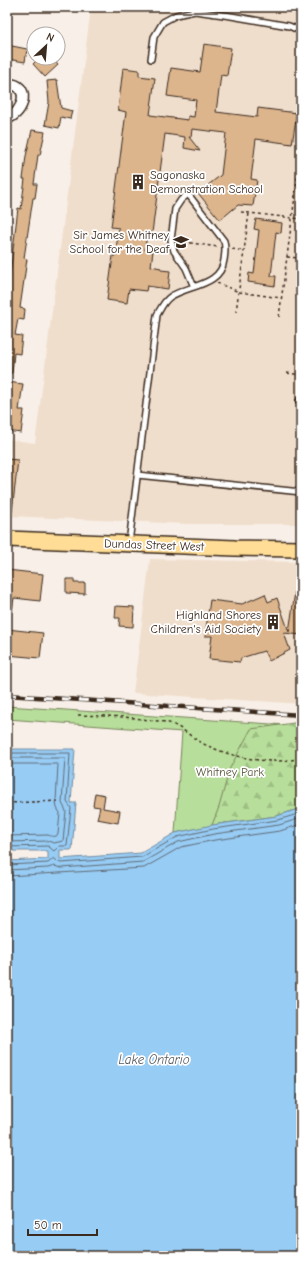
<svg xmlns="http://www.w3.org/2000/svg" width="308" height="1263" font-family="'Comic Neue',sans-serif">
<defs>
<pattern id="forest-firs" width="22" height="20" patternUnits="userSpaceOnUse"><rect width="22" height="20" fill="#b7de9a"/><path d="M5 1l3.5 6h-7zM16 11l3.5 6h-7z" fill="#9ebf84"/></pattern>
</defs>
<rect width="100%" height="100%" fill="#f8f0e8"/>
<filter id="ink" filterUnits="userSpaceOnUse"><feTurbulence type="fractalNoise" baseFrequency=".025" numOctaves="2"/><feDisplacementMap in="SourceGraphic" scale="8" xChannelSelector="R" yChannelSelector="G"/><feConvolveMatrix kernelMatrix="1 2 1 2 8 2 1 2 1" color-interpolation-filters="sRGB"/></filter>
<g filter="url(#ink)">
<g fill="#f0decd">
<path d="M 91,7 L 301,7 L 301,524 L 187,524 L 7,516 L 7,439 L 35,443 Z"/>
<path d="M 150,559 L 301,562 L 301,704 L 133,693 Z"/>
</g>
<path fill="#b7de9a" stroke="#79845c" d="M 7,706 L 301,726 L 301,808 L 175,833 L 182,732 L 7,719 Z"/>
<path fill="url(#forest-firs)" stroke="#79845c" d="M 301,722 L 301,808 L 277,816 L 212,825 L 219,807 L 230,768 L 251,729 Z"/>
<path fill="#97ccf5" stroke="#728b9f" d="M 7,749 L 75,749 L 71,803 L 76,803 L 72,850 L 60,850 L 60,859 L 141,853 L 175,833 L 212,825 L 277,816 L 301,808 L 301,1256 L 7,1256 L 7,861 L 48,859 L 48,851 L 7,851 Z"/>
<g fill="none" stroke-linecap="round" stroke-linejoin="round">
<g stroke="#606b74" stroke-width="1">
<path d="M 7,753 L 70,753 L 67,802 L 71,808 L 67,846 L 59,846 L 54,851 L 48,846 L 7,847"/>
<path d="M 7,758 L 65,758 L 62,803 L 66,811 L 63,841 L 54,843 L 48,841 L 7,842"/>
<path d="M 7,764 L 58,764 L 56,802 L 57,808 L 60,813 L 58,834 C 56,838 51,836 48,835 L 7,836"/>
<path d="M 7,865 L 48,863 L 54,858 L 58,862 L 61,863 L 142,857 L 177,837 L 213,829 L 278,820 L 301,813"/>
<path d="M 7,870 L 48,868 L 54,866 L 61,868 L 143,862 L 178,842 L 214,834 L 279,825 L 301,818"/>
<path d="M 7,876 L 144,868 L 181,847 L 215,840 L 280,831 L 301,824"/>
</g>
</g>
<g fill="#dcb58d" stroke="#3b2a1e">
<path d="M 204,44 L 231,48 L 227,76 L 221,75 L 216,112 L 257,117 L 258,108 L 297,113 L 292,144 L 256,139 L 251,179 L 257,180 L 253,206 L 238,205 L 220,220 L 198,193 L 221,175 L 226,133 L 192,129 L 191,137 L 189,137 L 200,151 L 184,148 L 185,137 L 165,134 L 152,233 L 147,232 L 145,250 L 153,251 L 151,266 L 161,268 L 161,270 L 170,271 L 168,289 L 147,286 L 146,291 L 129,289 L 127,303 L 107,300 L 113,256 L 115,256 L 119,228 L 111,227 L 126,112 L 118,110 L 123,68 L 139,70 L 139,76 L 155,78 L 150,115 L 188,120 L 188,116 L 194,117 L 196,100 L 167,96 L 171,68 L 200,72 Z"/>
<path d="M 7,45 L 27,49 L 25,62 L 7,59 Z"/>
<path d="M 39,58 L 52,58 L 58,65 L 45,77 L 33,64 Z"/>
<path d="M 57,80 L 61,108 L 72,111 L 70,119 L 61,117 L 59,128 L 45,125 L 49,102 L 47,81 Z"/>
<path d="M 32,130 L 45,132 L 40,155 L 38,155 L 34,184 L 37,184 L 35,198 L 33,198 L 24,258 L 27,259 L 20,308 L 25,309 L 24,320 L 18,319 L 15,335 L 22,336 L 20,354 L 14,353 L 12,373 L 7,373 L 7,300 L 18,208 L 21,209 L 25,179 L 23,179 L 26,156 Z"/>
<path d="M 256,219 L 282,223 L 281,233 L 276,232 L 271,276 L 276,276 L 275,286 L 248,282 L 249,273 L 254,274 L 259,230 L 254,229 Z"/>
<path d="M 7,382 L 23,384 L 19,410 L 24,410 L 21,433 L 7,431 Z"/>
<path d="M 7,459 L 18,460 L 12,512 L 7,512 Z"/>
<path d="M 7,570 L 43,574 L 40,601 L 14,598 L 12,612 L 7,612 Z"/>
<path d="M 297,578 L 301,579 L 301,635 L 284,633 L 290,650 L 269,661 L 264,651 L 241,658 L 240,662 L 209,659 L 212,636 L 205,636 L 210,600 L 242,604 L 265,594 L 268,602 L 277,598 L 289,632 Z"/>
<path d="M 66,579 L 74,579 L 74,583 L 85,583 L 85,594 L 66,593 Z"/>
<path d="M 116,606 L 134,607 L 133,627 L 119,626 L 120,618 L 115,618 Z"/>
<path d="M 7,629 L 43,633 L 40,658 L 7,655 Z"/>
<path d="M 95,793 L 105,795 L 103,808 L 120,811 L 118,823 L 97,819 L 100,807 L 93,806 Z"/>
</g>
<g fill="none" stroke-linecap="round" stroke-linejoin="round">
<defs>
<g id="lane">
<path d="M 151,59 L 154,37 L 163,22 L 176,15 L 195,11 L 231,16 L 289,26 L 301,31"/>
<path d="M 299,401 L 301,402"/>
<path d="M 137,475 L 301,492"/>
<path d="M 129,543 L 157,315 C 161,308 164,301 170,297 C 188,285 221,286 224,260 C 225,253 226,248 224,241 L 188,194 L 181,200 L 175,209 L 171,240 L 174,251 L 186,268 L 194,287"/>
</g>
<path id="street" d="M 7,84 C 32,83 24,114 7,118"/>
<path id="primary" d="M 7,539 L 235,548 L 301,549"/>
</defs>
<use href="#lane" stroke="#3b2a1e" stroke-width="8"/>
<use href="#street" stroke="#3b2a1e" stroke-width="13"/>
<use href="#primary" stroke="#3b2a1e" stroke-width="18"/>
<g stroke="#3b2a1e" stroke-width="1.5" stroke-dasharray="3 3" stroke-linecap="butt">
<path d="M 241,212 L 301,219"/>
<path d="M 155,238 L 165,239"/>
<path d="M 178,241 L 218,247"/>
<path d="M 232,249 L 244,251"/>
<path d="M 287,257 L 301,258"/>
<path d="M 217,283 L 239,292 L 281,298"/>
<path d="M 236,312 L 249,213"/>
<path d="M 279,317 L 301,151"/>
<path d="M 300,319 L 301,318"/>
<path d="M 287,373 L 301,375"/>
<path d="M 78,715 C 102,716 125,716 148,720 C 155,721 163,721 169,723 C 181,727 190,736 200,742 C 228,757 270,766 301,758"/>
<path d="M 7,803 L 60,801"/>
</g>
<use href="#lane" stroke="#fff" stroke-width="5"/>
<use href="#street" stroke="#fff" stroke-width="10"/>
<use href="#primary" stroke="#ffdd96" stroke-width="15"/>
<defs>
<path id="rail" d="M 7,695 L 301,715"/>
</defs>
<use href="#rail" stroke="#3b2a1e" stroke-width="4.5"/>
<use href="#rail" stroke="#fff" stroke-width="3" stroke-dasharray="9" stroke-linecap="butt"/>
</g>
</g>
<defs>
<symbol id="building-bare" viewBox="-9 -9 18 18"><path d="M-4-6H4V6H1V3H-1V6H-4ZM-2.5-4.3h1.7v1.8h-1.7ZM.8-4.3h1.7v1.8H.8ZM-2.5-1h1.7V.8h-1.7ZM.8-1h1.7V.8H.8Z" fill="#3b2a1e" stroke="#fff" stroke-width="2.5" paint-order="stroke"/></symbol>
<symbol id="school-bare" viewBox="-9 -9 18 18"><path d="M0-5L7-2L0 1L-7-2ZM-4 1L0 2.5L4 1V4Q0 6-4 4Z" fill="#3b2a1e" stroke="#fff" stroke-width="2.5" paint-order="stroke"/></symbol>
</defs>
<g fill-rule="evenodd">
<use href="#building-bare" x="127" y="171" width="22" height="22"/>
<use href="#school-bare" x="170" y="231" width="22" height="22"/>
<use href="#building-bare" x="262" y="611" width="22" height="22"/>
</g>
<g text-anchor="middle" stroke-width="3.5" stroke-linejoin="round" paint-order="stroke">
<g font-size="12" fill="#3b2a1e" stroke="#fff" text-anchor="end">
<text x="150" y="179" text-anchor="start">Sagonaska<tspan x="150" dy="14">Demonstration School</tspan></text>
<text x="169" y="239">Sir James Whitney<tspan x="169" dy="14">School for the Deaf</tspan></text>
<text x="261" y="619">Highland Shores<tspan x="261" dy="14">Children's Aid Society</tspan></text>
</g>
<g font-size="12" fill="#3b2a1e" stroke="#fff">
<text transform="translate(154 545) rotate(2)" y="4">Dundas Street West</text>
</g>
<g font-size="12" fill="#5a573d" stroke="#fff">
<text x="230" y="776">Whitney Park</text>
</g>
<g font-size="13" font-style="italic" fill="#575b5e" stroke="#fff">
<text x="154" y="1064">Lake Ontario</text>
</g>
</g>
<rect width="308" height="1263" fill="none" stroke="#fff" stroke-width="24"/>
<rect x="12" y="12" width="284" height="1239" fill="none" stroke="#3b2a1e" stroke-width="1.5" filter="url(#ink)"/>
<g transform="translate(46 46) rotate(26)"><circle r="19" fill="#ffffff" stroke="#b1aaa5"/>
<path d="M0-3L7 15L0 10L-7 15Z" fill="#3b2a1e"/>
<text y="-6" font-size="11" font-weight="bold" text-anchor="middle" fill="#3b2a1e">N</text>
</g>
<path d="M28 1229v6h69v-6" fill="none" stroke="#3b2a1e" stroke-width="2"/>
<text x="34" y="1229" font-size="12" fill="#3b2a1e" stroke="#ffffff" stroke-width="3" paint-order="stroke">50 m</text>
</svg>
